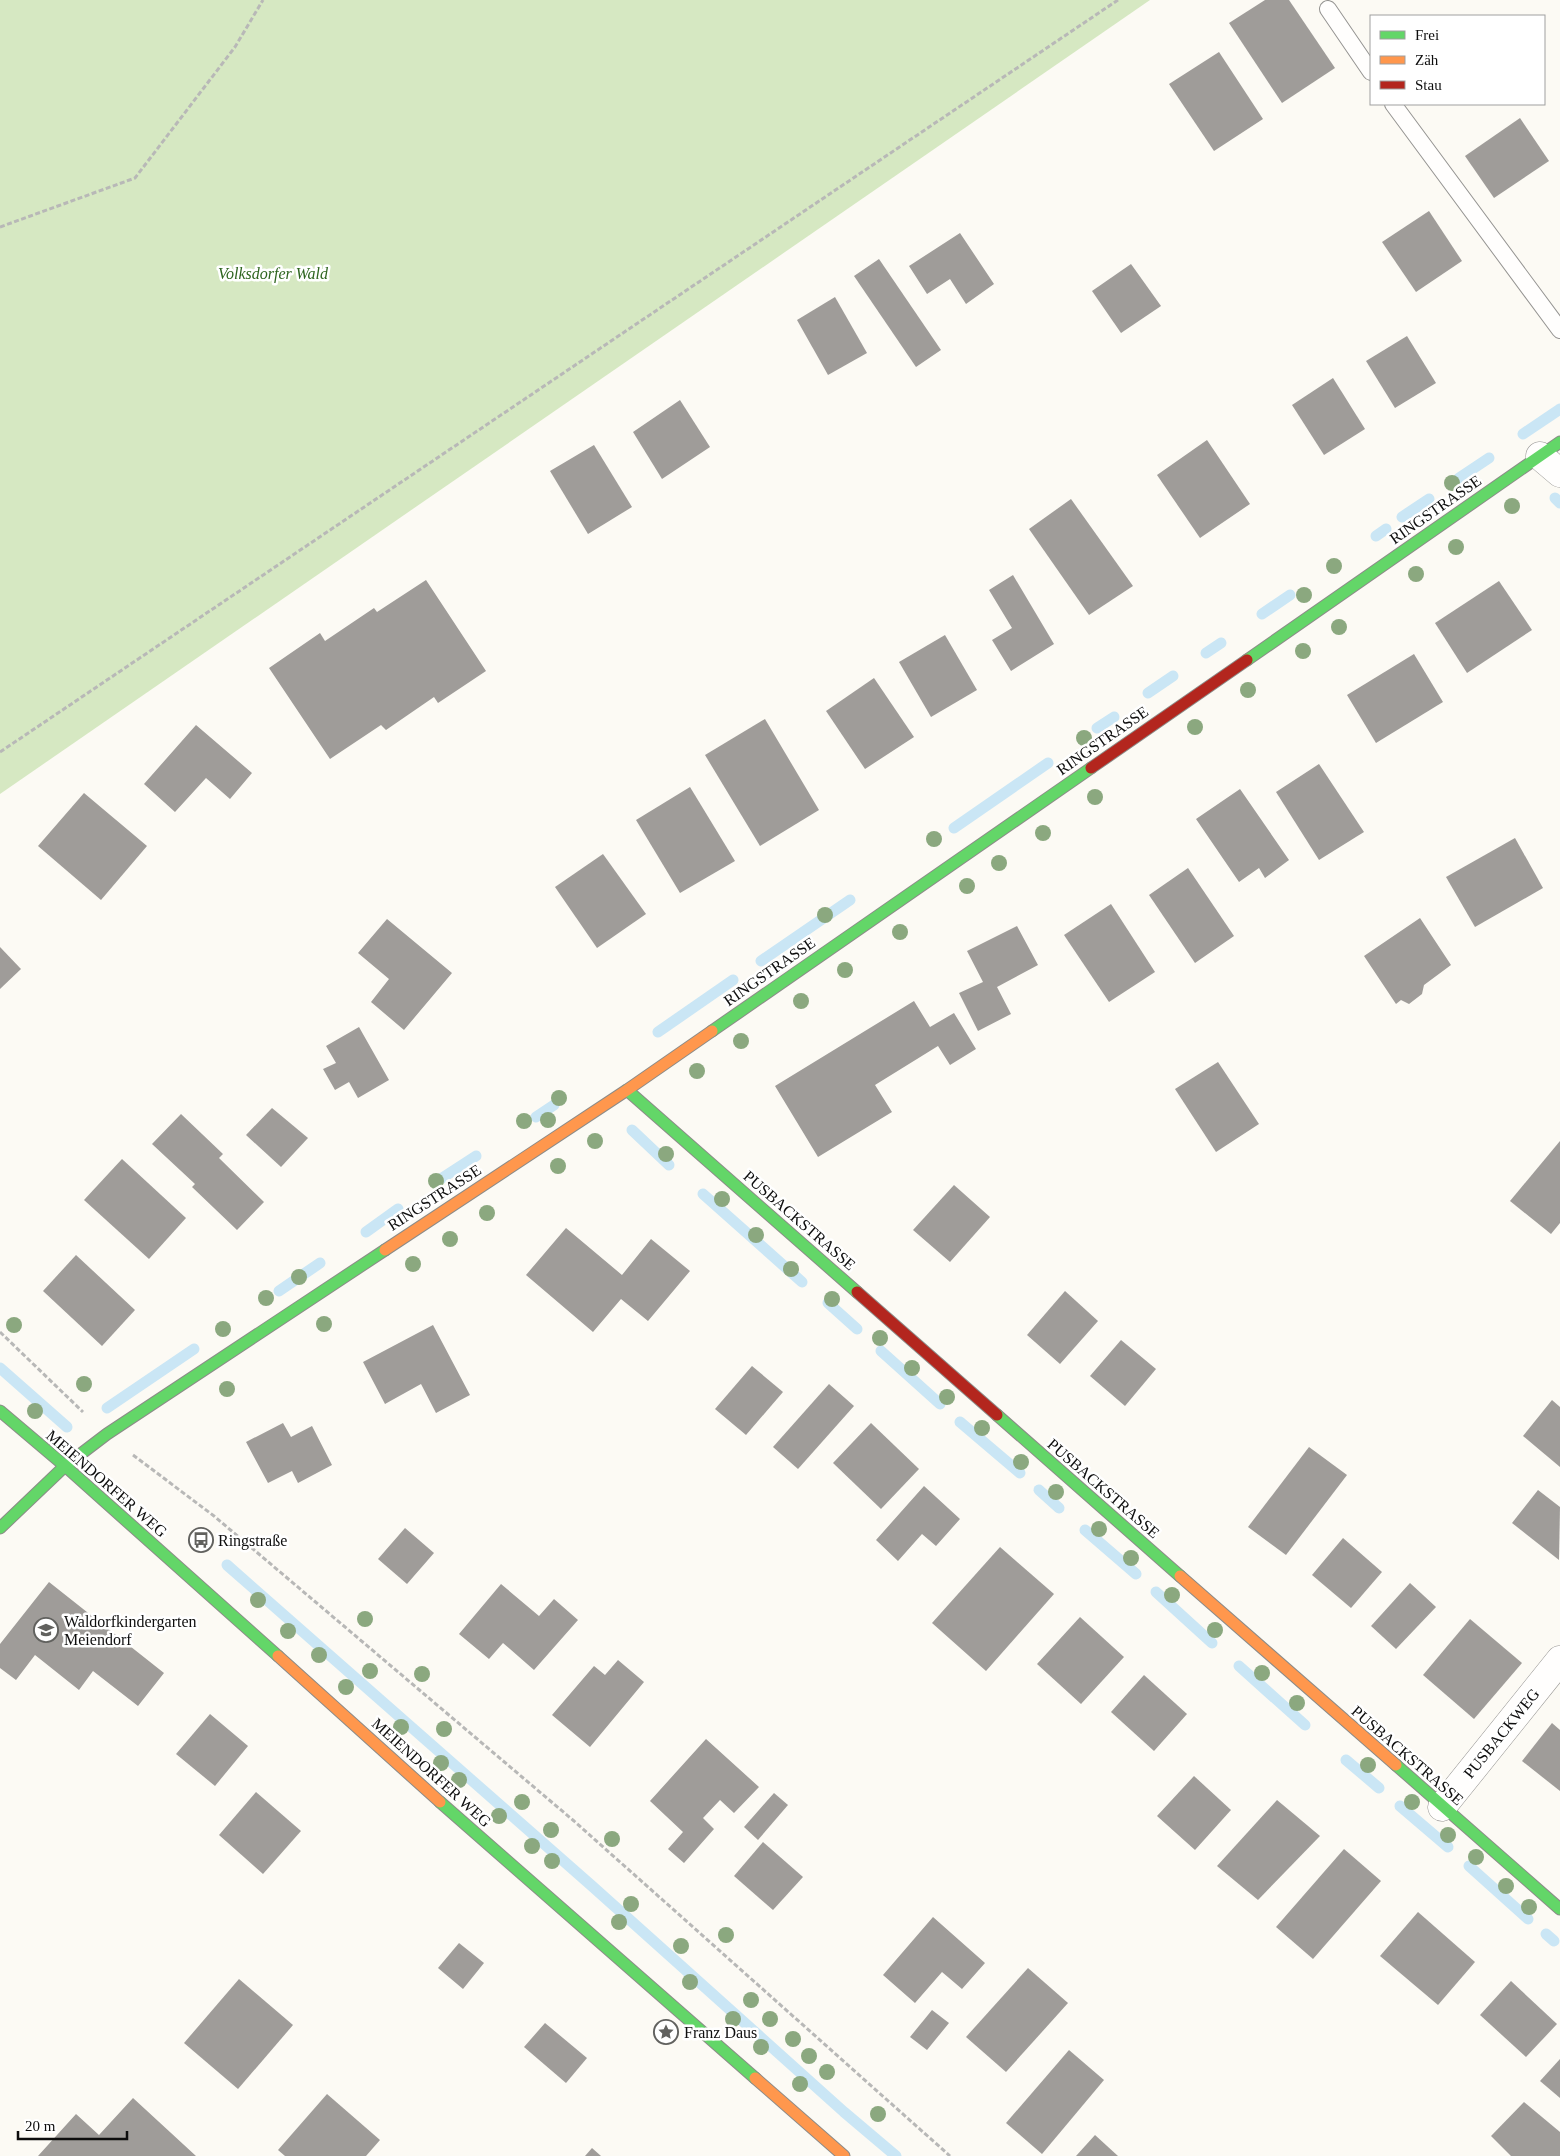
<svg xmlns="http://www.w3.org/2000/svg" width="1560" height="2156" font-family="Georgia,serif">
<rect width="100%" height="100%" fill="#fcfaf4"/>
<path fill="#d6e8c2" d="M 0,0 L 1150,0 L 0,794 Z"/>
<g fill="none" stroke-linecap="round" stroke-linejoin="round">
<g stroke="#cae6f5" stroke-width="11">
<path d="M 1523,434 L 1560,409"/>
<path d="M 1459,478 L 1489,458"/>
<path d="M 1555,498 L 1560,503"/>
<path d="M 1402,517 L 1429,499"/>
<path d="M 1376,536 L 1386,529"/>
<path d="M 1262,614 L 1290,595"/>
<path d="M 1206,653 L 1221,643"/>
<path d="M 1148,693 L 1173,676"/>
<path d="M 1097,728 L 1114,717"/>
<path d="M 954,828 L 1048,763"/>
<path d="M 761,961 L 850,900"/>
<path d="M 658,1032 L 733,980"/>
<path d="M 536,1117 L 554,1105"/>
<path d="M 632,1130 L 669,1165"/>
<path d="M 436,1182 L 476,1156"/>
<path d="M 703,1194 L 802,1282"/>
<path d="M 366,1232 L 398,1209"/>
<path d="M 279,1291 L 320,1263"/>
<path d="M 828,1303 L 857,1329"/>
<path d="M 881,1351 L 940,1404"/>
<path d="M 0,1368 L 67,1427"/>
<path d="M 107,1408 L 194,1349"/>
<path d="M 960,1422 L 1020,1473"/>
<path d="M 1039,1490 L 1059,1508"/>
<path d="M 1085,1530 L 1136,1574"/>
<path d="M 227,1565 L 592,1886 L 844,2112 L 896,2156"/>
<path d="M 1156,1592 L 1212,1643"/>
<path d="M 1239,1666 L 1305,1725"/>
<path d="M 1346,1760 L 1379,1788"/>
<path d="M 1400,1806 L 1448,1847"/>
<path d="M 1469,1866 L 1528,1919"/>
<path d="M 1546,1934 L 1554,1941"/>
</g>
</g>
<g fill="#9f9c99">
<path d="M 1265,0 L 1289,0 L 1335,68 L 1282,103 L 1229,23 Z"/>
<path d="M 1219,52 L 1263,119 L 1214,151 L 1169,84 Z"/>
<path d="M 1520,118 L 1549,161 L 1494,198 L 1465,156 Z"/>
<path d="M 1429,211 L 1462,261 L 1416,292 L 1382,242 Z"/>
<path d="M 960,233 L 994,284 L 966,304 L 950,279 L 927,294 L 909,266 Z"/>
<path d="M 879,259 L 941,350 L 916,367 L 854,276 Z"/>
<path d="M 1131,264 L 1161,306 L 1121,333 L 1092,291 Z"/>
<path d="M 835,297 L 867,353 L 828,375 L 797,320 Z"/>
<path d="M 1407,336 L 1436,383 L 1395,408 L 1366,361 Z"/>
<path d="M 1333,378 L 1365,429 L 1324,455 L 1292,405 Z"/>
<path d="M 680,400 L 710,447 L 662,479 L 633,432 Z"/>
<path d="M 1207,440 L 1250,504 L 1200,538 L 1157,475 Z"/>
<path d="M 594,445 L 632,507 L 588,534 L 550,471 Z"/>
<path d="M 1071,499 L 1133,586 L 1089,615 L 1029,529 Z"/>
<path d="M 1013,575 L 1054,644 L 1011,671 L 992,640 L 1012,628 L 989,590 Z"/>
<path d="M 426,580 L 486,671 L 438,703 L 434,697 L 386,730 L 381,725 L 330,759 L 269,668 L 320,633 L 325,641 L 374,608 L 377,612 Z"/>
<path d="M 1499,581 L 1532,630 L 1467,673 L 1435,623 Z"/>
<path d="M 945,635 L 977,690 L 931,717 L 899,662 Z"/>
<path d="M 1414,654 L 1443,702 L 1376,743 L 1347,695 Z"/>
<path d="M 874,678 L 914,737 L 865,769 L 826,711 Z"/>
<path d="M 765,719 L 819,810 L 760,846 L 705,755 Z"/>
<path d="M 196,725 L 252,773 L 230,799 L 206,778 L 175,812 L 144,784 Z"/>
<path d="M 1319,764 L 1364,832 L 1319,860 L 1276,792 Z"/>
<path d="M 690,787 L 735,861 L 680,893 L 636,820 Z"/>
<path d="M 1240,789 L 1289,860 L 1265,878 L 1259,868 L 1239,882 L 1196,819 Z"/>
<path d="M 84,793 L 147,846 L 101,900 L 38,846 Z"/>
<path d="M 1515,838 L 1543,888 L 1475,927 L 1446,877 Z"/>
<path d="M 603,854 L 646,914 L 597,948 L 555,887 Z"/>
<path d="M 1188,868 L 1234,936 L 1195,963 L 1149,895 Z"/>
<path d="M 1111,904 L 1155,972 L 1109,1002 L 1064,935 Z"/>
<path d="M 1420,918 L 1451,965 L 1424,985 L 1422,994 L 1409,1004 L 1401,1000 L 1396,1004 L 1364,956 Z"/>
<path d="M 387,919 L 452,973 L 404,1030 L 371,1002 L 389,979 L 358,953 Z"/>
<path d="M 1017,926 L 1038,965 L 997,987 L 1011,1014 L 978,1031 L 959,993 L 983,982 L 967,951 Z"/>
<path d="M 0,947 L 21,969 L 0,989 Z"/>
<path d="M 914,1001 L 930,1027 L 954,1013 L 976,1049 L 950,1065 L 938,1046 L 875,1085 L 892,1112 L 818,1157 L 775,1086 Z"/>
<path d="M 359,1027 L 389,1080 L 358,1098 L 349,1082 L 335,1090 L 323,1069 L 336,1063 L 326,1046 Z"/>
<path d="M 1218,1062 L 1259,1124 L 1216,1152 L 1175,1089 Z"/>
<path d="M 272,1108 L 308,1138 L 281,1167 L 246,1135 Z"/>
<path d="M 181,1114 L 223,1154 L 219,1158 L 264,1202 L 237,1230 L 192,1187 L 195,1184 L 152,1144 Z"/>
<path d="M 1560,1141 L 1560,1223 L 1551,1234 L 1510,1201 Z"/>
<path d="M 122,1159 L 186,1218 L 149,1259 L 84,1200 Z"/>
<path d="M 954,1185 L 990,1217 L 950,1262 L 913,1230 Z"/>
<path d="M 566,1228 L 622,1275 L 651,1239 L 690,1271 L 648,1321 L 621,1299 L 593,1332 L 526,1275 Z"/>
<path d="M 76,1255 L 135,1310 L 102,1346 L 43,1291 Z"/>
<path d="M 1065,1291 L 1098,1321 L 1060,1364 L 1027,1335 Z"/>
<path d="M 433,1325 L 470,1395 L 436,1413 L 421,1384 L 385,1404 L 363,1362 Z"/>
<path d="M 1121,1340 L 1156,1369 L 1125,1406 L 1090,1376 Z"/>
<path d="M 752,1366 L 783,1392 L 746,1435 L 715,1409 Z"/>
<path d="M 829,1384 L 854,1406 L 798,1469 L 773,1447 Z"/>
<path d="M 1552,1400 L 1560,1407 L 1560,1467 L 1523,1436 Z"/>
<path d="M 283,1423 L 291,1437 L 312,1426 L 332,1465 L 298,1483 L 292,1471 L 268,1483 L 246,1442 Z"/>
<path d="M 871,1423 L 919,1469 L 881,1509 L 833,1463 Z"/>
<path d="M 1309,1447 L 1347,1475 L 1286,1555 L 1248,1527 Z"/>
<path d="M 924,1486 L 960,1519 L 936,1546 L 922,1534 L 898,1561 L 876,1540 Z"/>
<path d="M 1538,1490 L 1560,1507 L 1559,1560 L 1512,1523 Z"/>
<path d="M 405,1528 L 434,1553 L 407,1584 L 378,1559 Z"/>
<path d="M 1343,1538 L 1382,1572 L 1351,1608 L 1312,1575 Z"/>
<path d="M 1000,1547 L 1054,1594 L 986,1671 L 932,1623 Z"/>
<path d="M 49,1582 L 164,1673 L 138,1706 L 93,1671 L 79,1690 L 35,1655 L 16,1680 L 0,1668 L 0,1644 Z"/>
<path d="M 1410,1583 L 1436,1607 L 1396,1649 L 1371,1626 Z"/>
<path d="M 501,1584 L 539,1616 L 554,1599 L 578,1620 L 534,1670 L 503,1643 L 489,1659 L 459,1634 Z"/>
<path d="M 1080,1617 L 1124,1657 L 1081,1704 L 1037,1664 Z"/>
<path d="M 1470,1619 L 1522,1663 L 1474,1719 L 1423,1675 Z"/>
<path d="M 618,1660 L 644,1682 L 590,1747 L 552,1715 L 594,1666 L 605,1675 Z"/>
<path d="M 1144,1675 L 1187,1714 L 1154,1751 L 1111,1712 Z"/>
<path d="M 210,1714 L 248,1746 L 215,1786 L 176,1754 Z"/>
<path d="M 1552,1723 L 1560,1730 L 1560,1791 L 1522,1761 Z"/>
<path d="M 706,1739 L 759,1787 L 734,1813 L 720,1800 L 703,1818 L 714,1829 L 684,1863 L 668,1849 L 683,1832 L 650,1801 Z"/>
<path d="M 1194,1776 L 1231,1810 L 1195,1850 L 1157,1816 Z"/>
<path d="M 256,1792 L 301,1831 L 263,1874 L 219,1835 Z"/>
<path d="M 774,1793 L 788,1805 L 758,1840 L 744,1827 Z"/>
<path d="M 1277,1800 L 1320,1836 L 1258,1900 L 1217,1866 Z"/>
<path d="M 763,1842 L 803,1877 L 773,1910 L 734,1876 Z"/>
<path d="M 1344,1849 L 1381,1881 L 1313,1959 L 1276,1927 Z"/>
<path d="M 1418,1912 L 1475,1962 L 1438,2005 L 1380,1956 Z"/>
<path d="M 933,1917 L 985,1963 L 962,1989 L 942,1972 L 915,2003 L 883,1975 Z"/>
<path d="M 459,1943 L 484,1963 L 463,1989 L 438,1968 Z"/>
<path d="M 1028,1968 L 1068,2003 L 1006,2072 L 966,2037 Z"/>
<path d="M 239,1979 L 293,2025 L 238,2089 L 184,2043 Z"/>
<path d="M 1511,1981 L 1557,2024 L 1526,2057 L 1480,2015 Z"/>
<path d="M 932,2010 L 949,2023 L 927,2050 L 910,2037 Z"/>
<path d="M 545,2023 L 587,2058 L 566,2083 L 524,2047 Z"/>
<path d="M 1069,2050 L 1104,2080 L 1042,2154 L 1006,2123 Z"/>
<path d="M 1560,2059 L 1560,2098 L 1540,2081 Z"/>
<path d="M 327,2094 L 380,2140 L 366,2156 L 285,2156 L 278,2150 Z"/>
<path d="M 133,2098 L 196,2156 L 38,2156 L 76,2114 L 99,2135 Z"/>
<path d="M 1524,2102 L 1560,2132 L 1560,2156 L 1511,2156 L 1491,2136 Z"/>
<path d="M 1095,2135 L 1118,2156 L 1076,2156 Z"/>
<path d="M 592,2148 L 601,2156 L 585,2156 Z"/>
</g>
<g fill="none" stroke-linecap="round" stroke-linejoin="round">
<defs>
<g id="lane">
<path d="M 1328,9 L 1371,72"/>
<path d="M 1393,104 L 1560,330"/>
</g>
<g id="street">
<path d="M 1540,456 L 1560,473"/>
<path d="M 1442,1807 L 1560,1660"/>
</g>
<g id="fast">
<path d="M 1247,660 L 1560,442"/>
<path d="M 712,1031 L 1091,768"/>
<path d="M 627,1090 L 857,1292"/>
<path d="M 0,1411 L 65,1466 L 278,1656"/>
<path d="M 997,1415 L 1180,1576"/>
<path d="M 0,1528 L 65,1466 L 107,1434 L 385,1250"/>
<path d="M 1396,1765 L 1560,1909"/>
<path d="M 440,1802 L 755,2078"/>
</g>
<g id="slow">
<path d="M 385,1250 L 627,1090 L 712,1031"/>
<path d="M 1180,1576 L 1396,1765"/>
<path d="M 278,1656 L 440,1802"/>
<path d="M 755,2078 L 844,2156"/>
</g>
<g id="jam">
<path d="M 1091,768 L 1247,660"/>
<path d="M 857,1292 L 997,1415"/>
</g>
</defs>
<use href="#lane" stroke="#959492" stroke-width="18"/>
<use href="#street" stroke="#959492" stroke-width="29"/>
<use href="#fast" stroke="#8c8b88" stroke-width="13"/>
<use href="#slow" stroke="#8c8b88" stroke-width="13"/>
<use href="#jam" stroke="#8c8b88" stroke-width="13"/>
<g stroke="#b8b8b7" stroke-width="3" stroke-dasharray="5 2.5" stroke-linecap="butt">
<path d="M 0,227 L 135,178 L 235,47 L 263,0"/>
<path d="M 0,752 L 1118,0"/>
<path d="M 0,1332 L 83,1412"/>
<path d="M 133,1455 L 214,1516 L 574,1821 L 950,2156"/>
</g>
<use href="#lane" stroke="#fffefd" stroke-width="16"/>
<use href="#street" stroke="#fffefd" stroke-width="28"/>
<use href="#fast" stroke="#63d668" stroke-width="11"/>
<use href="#slow" stroke="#ff974d" stroke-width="11"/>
<use href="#jam" stroke="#b3261e" stroke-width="11"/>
</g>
<g fill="#8ba87f">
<circle cx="1452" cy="483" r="8"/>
<circle cx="1512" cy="506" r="8"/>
<circle cx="1456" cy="547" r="8"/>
<circle cx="1334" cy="566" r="8"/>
<circle cx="1416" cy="574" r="8"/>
<circle cx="1304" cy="595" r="8"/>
<circle cx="1339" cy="627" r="8"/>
<circle cx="1303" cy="651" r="8"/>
<circle cx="1248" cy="690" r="8"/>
<circle cx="1195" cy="727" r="8"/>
<circle cx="1084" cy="738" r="8"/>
<circle cx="1095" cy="797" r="8"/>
<circle cx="1043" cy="833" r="8"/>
<circle cx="934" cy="839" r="8"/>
<circle cx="999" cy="863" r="8"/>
<circle cx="967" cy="886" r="8"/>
<circle cx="825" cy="915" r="8"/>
<circle cx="900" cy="932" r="8"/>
<circle cx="845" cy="970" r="8"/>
<circle cx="801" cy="1001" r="8"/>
<circle cx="741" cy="1041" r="8"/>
<circle cx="697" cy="1071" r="8"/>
<circle cx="559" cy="1098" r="8"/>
<circle cx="548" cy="1120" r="8"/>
<circle cx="524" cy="1121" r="8"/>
<circle cx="595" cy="1141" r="8"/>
<circle cx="666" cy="1154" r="8"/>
<circle cx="558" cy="1166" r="8"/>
<circle cx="436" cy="1181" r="8"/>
<circle cx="722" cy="1199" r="8"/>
<circle cx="487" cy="1213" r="8"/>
<circle cx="756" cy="1235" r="8"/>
<circle cx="450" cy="1239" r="8"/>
<circle cx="413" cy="1264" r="8"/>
<circle cx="791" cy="1269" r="8"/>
<circle cx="299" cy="1277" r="8"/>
<circle cx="266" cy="1298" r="8"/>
<circle cx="832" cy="1299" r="8"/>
<circle cx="324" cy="1324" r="8"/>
<circle cx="14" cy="1325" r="8"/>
<circle cx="223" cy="1329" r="8"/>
<circle cx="880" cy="1338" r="8"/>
<circle cx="912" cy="1368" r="8"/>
<circle cx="84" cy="1384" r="8"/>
<circle cx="227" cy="1389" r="8"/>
<circle cx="947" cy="1397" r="8"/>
<circle cx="35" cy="1411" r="8"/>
<circle cx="982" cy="1428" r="8"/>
<circle cx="1021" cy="1462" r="8"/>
<circle cx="1056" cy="1492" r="8"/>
<circle cx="1099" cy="1529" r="8"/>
<circle cx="1131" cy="1558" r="8"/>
<circle cx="1172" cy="1595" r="8"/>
<circle cx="258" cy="1600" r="8"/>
<circle cx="365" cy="1619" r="8"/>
<circle cx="1215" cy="1630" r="8"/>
<circle cx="288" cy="1631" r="8"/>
<circle cx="319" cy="1655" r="8"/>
<circle cx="370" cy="1671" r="8"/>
<circle cx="1262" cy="1673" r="8"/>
<circle cx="422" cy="1674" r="8"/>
<circle cx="346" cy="1687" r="8"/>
<circle cx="1297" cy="1703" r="8"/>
<circle cx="401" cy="1727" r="8"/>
<circle cx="444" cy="1729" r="8"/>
<circle cx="441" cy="1763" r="8"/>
<circle cx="1368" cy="1765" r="8"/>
<circle cx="459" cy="1780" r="8"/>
<circle cx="522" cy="1802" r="8"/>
<circle cx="1412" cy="1802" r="8"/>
<circle cx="499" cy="1816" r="8"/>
<circle cx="551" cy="1830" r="8"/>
<circle cx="1448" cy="1835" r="8"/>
<circle cx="612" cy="1839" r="8"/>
<circle cx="532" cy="1846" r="8"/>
<circle cx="1476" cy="1857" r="8"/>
<circle cx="552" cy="1861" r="8"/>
<circle cx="1506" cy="1886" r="8"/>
<circle cx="631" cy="1904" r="8"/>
<circle cx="1529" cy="1907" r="8"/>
<circle cx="619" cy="1922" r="8"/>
<circle cx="726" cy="1935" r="8"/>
<circle cx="681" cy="1946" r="8"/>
<circle cx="690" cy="1982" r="8"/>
<circle cx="751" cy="2000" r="8"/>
<circle cx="733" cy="2019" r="8"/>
<circle cx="770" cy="2019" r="8"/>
<circle cx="793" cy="2039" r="8"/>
<circle cx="761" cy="2047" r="8"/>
<circle cx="809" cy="2056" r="8"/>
<circle cx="827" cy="2072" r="8"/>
<circle cx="800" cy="2084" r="8"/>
<circle cx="878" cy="2114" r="8"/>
</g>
<defs>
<symbol id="bus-ring" viewBox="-11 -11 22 22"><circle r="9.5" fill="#fff" stroke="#61615e" stroke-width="1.5"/><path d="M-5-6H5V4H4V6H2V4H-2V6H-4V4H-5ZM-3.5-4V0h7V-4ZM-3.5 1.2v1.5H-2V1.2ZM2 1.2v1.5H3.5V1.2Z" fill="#61615e"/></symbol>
<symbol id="school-ring" viewBox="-11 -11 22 22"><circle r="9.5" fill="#fff" stroke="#61615e" stroke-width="1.5"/><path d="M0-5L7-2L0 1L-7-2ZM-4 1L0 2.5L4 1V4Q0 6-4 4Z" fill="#61615e"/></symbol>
<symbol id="sight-ring" viewBox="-11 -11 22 22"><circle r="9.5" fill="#fff" stroke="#61615e" stroke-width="1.5"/><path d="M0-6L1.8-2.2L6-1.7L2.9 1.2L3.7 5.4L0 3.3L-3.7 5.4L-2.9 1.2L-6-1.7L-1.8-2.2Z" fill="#61615e"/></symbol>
</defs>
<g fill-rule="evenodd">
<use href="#bus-ring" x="187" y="1526" width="28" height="28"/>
<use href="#school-ring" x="32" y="1616" width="28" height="28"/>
<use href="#sight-ring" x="652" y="2018" width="28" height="28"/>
</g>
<g text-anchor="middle" stroke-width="5" stroke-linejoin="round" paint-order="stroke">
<g font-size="16" font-style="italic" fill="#2e651f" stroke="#fff">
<text x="273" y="279">Volksdorfer Wald</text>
</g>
<g font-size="16" fill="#0e0e0e" stroke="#fff">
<text transform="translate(1435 509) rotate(-35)" y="6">RINGSTRASSE</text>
<text transform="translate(1102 740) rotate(-35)" y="6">RINGSTRASSE</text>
<text transform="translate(769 971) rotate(-35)" y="6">RINGSTRASSE</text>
<text transform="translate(434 1197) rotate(-33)" y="6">RINGSTRASSE</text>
<text transform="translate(800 1220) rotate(41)" y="6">PUSBACKSTRASSE</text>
<text transform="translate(107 1483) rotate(41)" y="6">MEIENDORFER WEG</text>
<text transform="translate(1104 1488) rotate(41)" y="6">PUSBACKSTRASSE</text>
<text transform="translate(1501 1733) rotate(-51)" y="6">PUSBACKWEG</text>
<text transform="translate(1408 1755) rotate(41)" y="6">PUSBACKSTRASSE</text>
<text transform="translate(432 1772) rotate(42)" y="6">MEIENDORFER WEG</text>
</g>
<g font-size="16" fill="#0e0e0e" stroke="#fff" text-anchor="start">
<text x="218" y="1546">Ringstraße</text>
<text x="64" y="1627">Waldorfkindergarten<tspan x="64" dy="18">Meiendorf</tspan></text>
<text x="684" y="2038">Franz Daus</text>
</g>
</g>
<rect x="1370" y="15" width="175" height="90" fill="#ffffff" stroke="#9f9f9f"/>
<rect x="1380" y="31" width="25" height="8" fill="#63d668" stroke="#9f9f9f"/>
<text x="1415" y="40" font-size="15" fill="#0e0e0e">Frei</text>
<rect x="1380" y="56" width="25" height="8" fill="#ff974d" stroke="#9f9f9f"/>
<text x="1415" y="65" font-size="15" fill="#0e0e0e">Zäh</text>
<rect x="1380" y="81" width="25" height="8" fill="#b3261e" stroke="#9f9f9f"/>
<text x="1415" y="90" font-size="15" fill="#0e0e0e">Stau</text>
<path d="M18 2131v8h109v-8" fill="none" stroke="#0e0e0e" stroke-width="2.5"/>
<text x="25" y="2131" font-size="15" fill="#0e0e0e" stroke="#ffffff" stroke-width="4" paint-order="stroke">20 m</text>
</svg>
